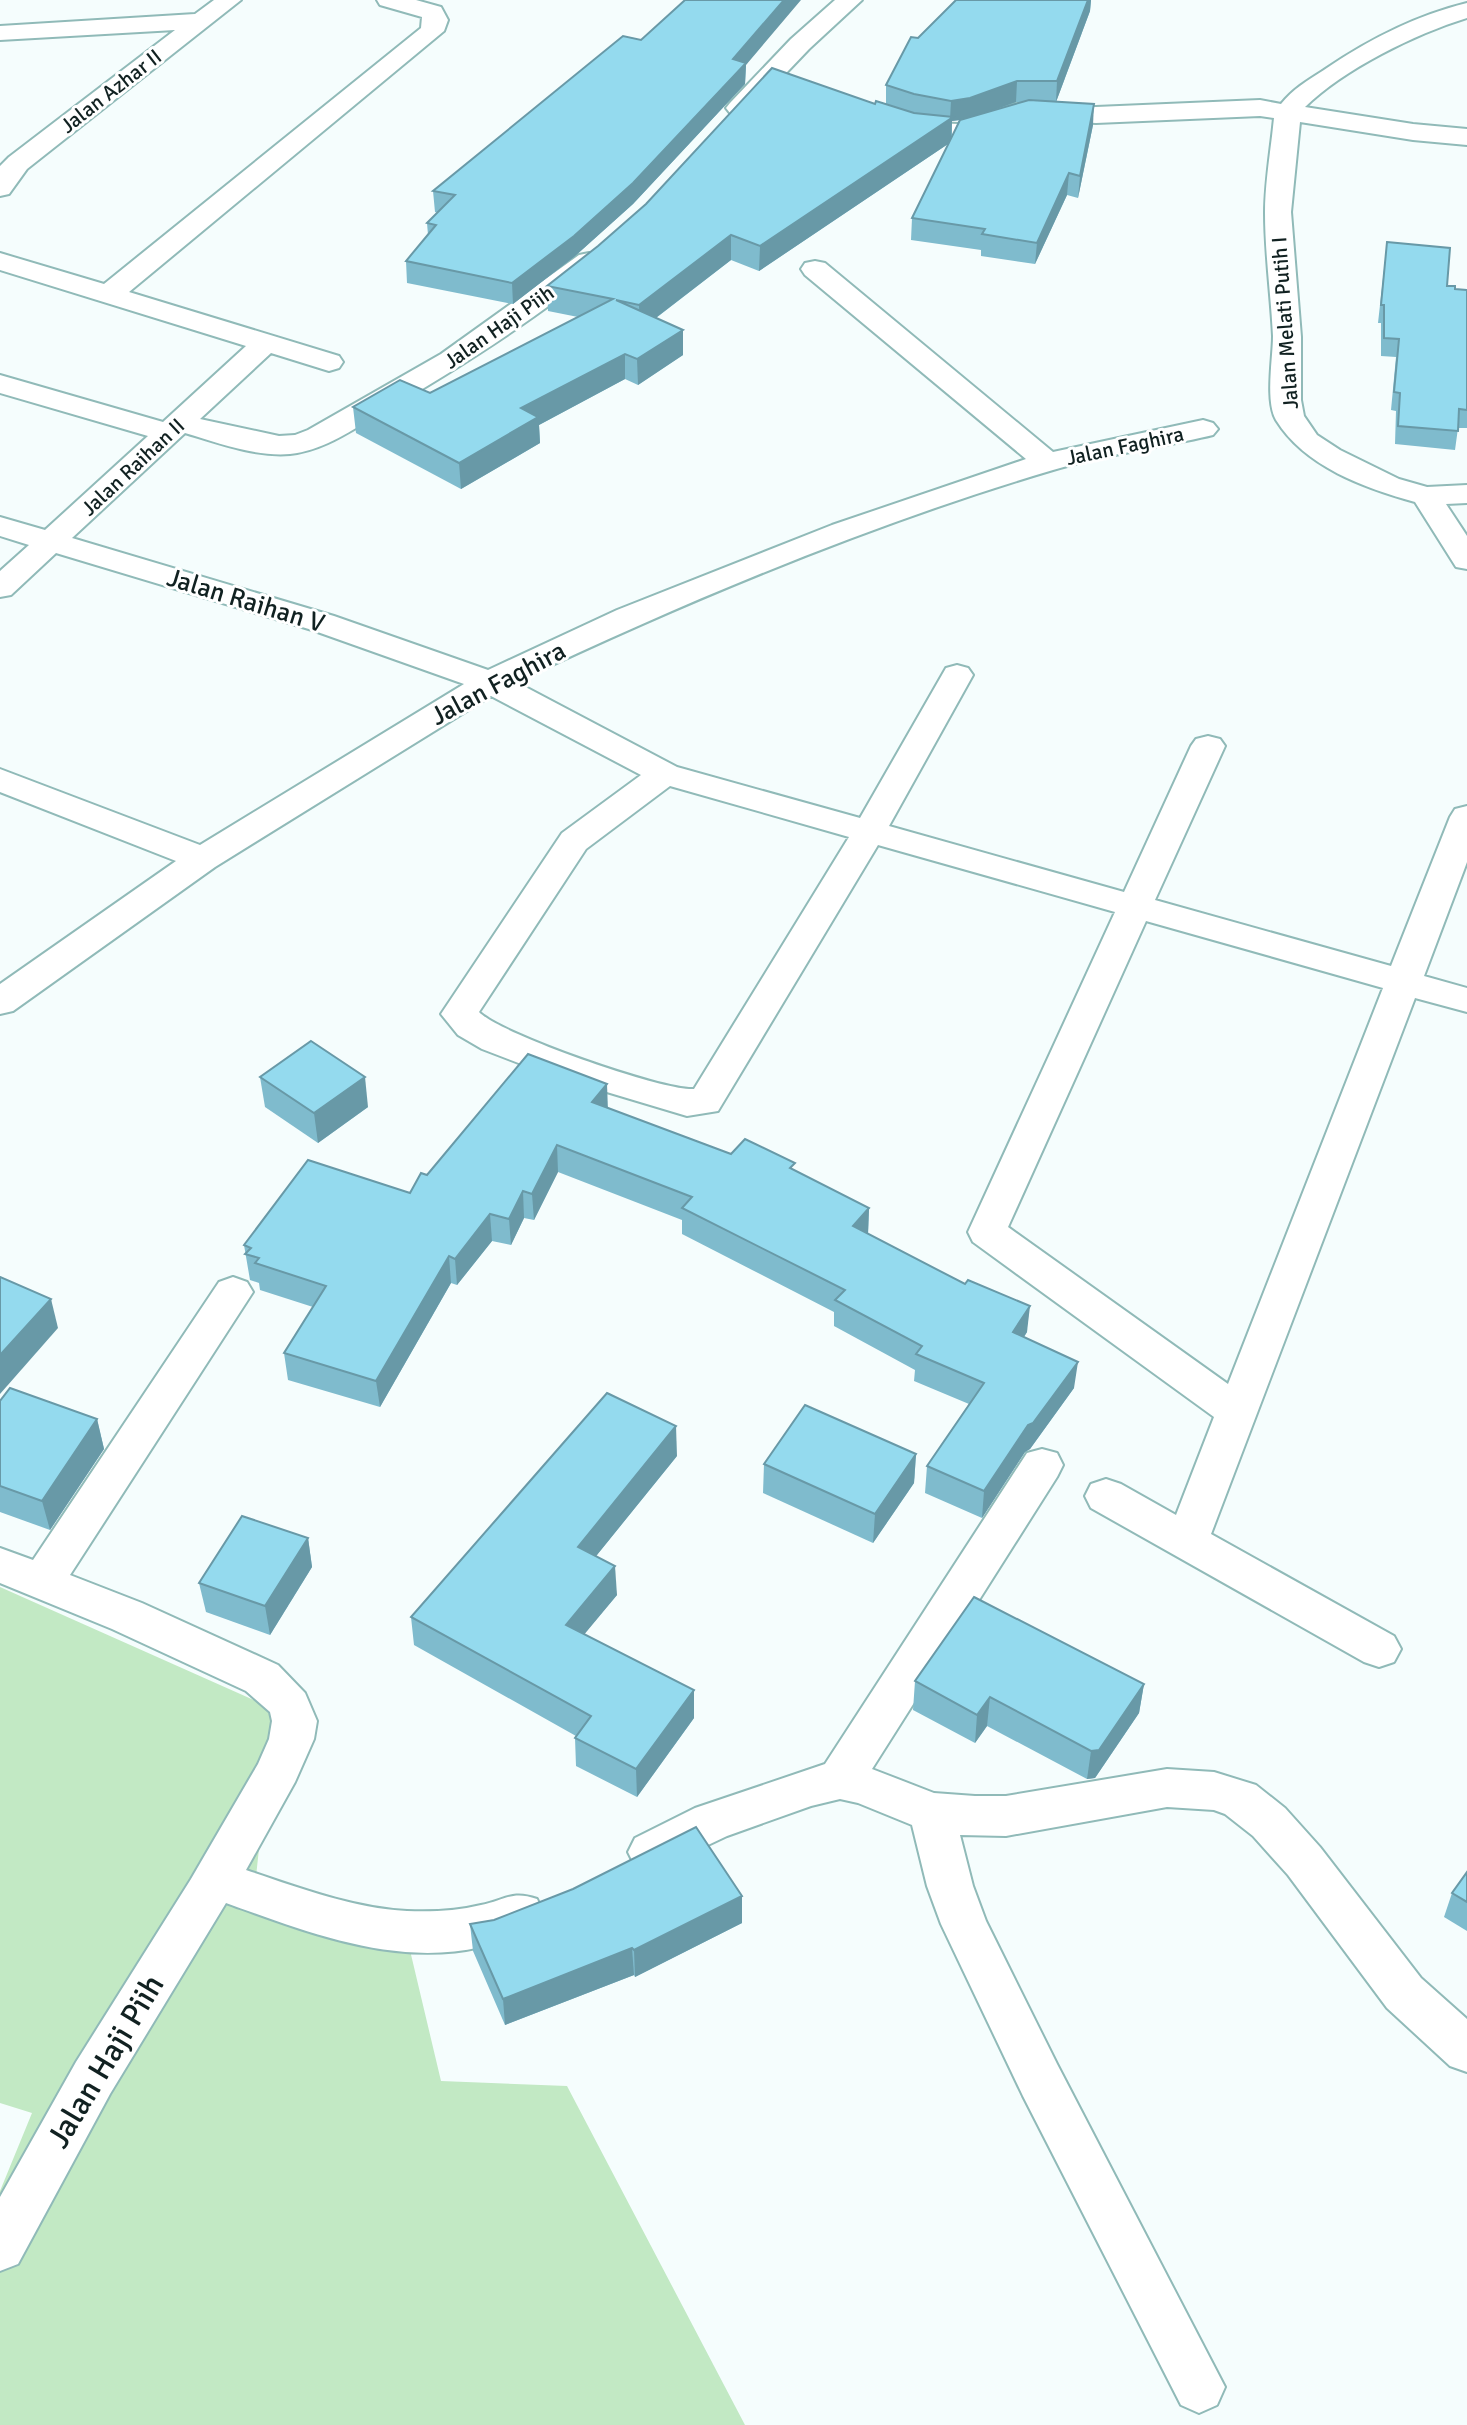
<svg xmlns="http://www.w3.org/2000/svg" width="1467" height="2425" font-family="Signika,sans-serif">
<rect width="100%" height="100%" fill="#f5fdfd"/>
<path fill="#c2e9c4" d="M 0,1587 L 274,1709 L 255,1886 L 404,1925 L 441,2081 L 567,2086 L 745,2425 L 0,2425 L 0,2191 L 32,2113 L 0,2103 Z"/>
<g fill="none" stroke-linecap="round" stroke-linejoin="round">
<defs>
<g id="minor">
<path d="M 214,0 L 241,0 L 27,169 L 9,194 L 0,196 L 0,166 L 9,157 L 175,30 L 0,40 L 0,26 L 195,14 Z"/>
<path d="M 377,0 L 416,0 L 441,7 L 448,20 L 444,31 L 129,292 L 339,356 L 343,362 L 339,368 L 329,371 L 271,353 L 200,419 L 279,436 L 295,435 L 308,430 L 441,354 L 579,255 L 589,253 L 599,255 L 603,261 C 592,276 572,287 558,299 C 499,343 437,381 373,418 C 347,433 321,451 290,454 C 256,457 218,443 185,433 L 72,538 L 334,616 L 488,670 L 617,610 L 832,525 L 1026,459 L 805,275 L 801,269 L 805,263 L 815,261 L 825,263 L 1053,452 L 1203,420 L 1213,423 L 1218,429 L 1213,435 C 1160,448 1105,454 1053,470 C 868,525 689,600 516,682 L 677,767 L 860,818 L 946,668 L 957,665 L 968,668 L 973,675 L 889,826 L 1124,892 L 1191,746 L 1196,739 L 1208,736 L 1220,739 L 1225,746 L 1155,900 L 1391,966 L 1450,817 L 1455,809 L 1467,806 L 1467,862 L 1424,976 L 1467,988 L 1467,1012 L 1415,998 L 1211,1534 L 1394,1636 L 1401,1649 L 1394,1662 L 1379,1667 L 1364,1662 L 1091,1508 L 1085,1496 L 1091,1484 L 1106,1479 L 1121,1484 L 1176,1515 L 1214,1417 L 973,1242 L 968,1232 L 1115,912 L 878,845 L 718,1111 L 687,1116 L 550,1075 L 482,1049 L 458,1035 L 441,1014 L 562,833 L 641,775 L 491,696 L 215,867 L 13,1011 L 0,1014 L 0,984 L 176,861 L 0,792 L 0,769 L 200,845 L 464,684 L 312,630 L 56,553 L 11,595 L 0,597 L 0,571 L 29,545 L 0,536 L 0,517 L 45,530 L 148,436 L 0,393 L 0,375 L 163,422 L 246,346 L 0,270 L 0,253 L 104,284 L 421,28 L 422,17 L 380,5 ZM 670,786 L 849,837 L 694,1089 C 663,1091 500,1034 479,1012 L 586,849 ZM 1146,921 L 1383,988 L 1228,1384 L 1008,1227 Z"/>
<path d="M 835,0 L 862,0 L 809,49 L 748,113 L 739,116 L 730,113 L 726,108 L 730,103 L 791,39 Z"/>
<path d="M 1467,3 L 1467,18 C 1415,34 1344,69 1305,107 L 1413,124 L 1467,129 L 1467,145 L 1413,140 L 1300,122 L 1291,212 L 1301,337 L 1301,400 L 1304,416 L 1317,435 L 1340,450 L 1399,479 L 1427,487 L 1467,485 L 1467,503 L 1446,504 L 1467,536 L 1467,569 L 1456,567 L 1415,502 C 1365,488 1305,467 1276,420 C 1265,401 1273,358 1273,336 C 1271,295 1265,254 1265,213 C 1265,182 1271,149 1274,118 L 1260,116 L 1096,123 L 1018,119 L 961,140 L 925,137 L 891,126 L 887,121 L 891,116 L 900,113 L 936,123 L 958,124 L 1014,104 L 1096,107 L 1260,100 L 1281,104 C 1293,89 1308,80 1324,70 C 1368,40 1414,16 1467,3 Z"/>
<path d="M 233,1277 L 247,1282 L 253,1292 L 70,1575 L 142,1603 L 278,1665 L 305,1693 L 317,1721 L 314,1739 L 295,1782 L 246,1870 C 297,1887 352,1908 407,1911 C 431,1912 457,1911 481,1905 C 506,1900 512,1890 537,1899 L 544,1914 L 537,1929 C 519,1935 500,1943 481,1947 C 394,1967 307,1932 226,1903 L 110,2094 L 18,2264 L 0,2271 L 0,2197 L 76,2062 L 191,1879 L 258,1764 L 269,1739 L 272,1721 L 270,1712 L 246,1691 L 112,1629 L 0,1583 L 0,1548 L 33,1560 L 219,1282 Z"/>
<path d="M 1042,1449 L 1057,1453 L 1063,1465 L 1057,1477 L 872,1769 L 934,1793 L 975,1796 L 1006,1796 L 1167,1769 L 1214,1772 L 1256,1785 L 1285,1808 L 1320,1847 L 1421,1978 L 1467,2019 L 1467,2072 L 1450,2066 L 1387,2008 L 1288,1875 L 1253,1836 L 1225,1814 L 1214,1810 L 1167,1807 L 1006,1836 L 960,1835 L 973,1886 L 986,1921 L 1057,2064 L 1225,2387 L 1217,2405 L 1199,2413 L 1181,2405 L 1023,2096 L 941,1924 L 927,1886 L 912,1825 L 858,1803 L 840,1799 L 811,1806 L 727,1836 L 651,1872 L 635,1866 L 628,1852 L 635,1838 L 695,1808 L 825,1764 L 1027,1453 Z"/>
</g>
</defs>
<use href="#minor" stroke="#90bab8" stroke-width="4"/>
<use href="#minor" fill="#fff" fill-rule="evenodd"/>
</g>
<g fill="#7fbbcd" fill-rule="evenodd">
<path d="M 956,0 L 1091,0 L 1090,11 L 1056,102 L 1093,125 L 1078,198 L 1067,195 L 1035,264 L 981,256 L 981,250 L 911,240 L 912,218 L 948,144 L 759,271 L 731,260 L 656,318 L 683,355 L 638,385 L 625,379 L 539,425 L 540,443 L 461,489 L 356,433 L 353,407 L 430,393 L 578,317 L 548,311 L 547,286 L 875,104 L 886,104 L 886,85 L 918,38 ZM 1016,102 L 1024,102 L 986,113 ZM 959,120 L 952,136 L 952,121 Z"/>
<path d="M 746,65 L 745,84 L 633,204 L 574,257 L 513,304 L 407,283 L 406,261 L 428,235 L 427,223 L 438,213 L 435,212 L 433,191 Z"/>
<path d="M 1387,242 L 1447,286 L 1455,289 L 1467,290 L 1467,428 L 1458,428 L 1455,450 L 1395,444 L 1396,411 L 1391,410 L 1396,357 L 1381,356 L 1381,323 L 1378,323 Z"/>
<path d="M 260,1077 L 368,1107 L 318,1143 L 265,1107 Z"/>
<path d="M 608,1108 L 731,1154 L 795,1171 L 869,1208 L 868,1234 L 1027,1332 L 1024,1337 L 1074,1388 L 1030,1449 L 1025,1452 L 982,1518 L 925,1493 L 927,1466 L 969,1404 L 914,1381 L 915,1370 L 834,1326 L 834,1312 L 682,1234 L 682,1220 L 558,1172 L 534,1220 L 524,1218 L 511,1245 L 492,1241 L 457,1285 L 451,1283 L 380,1407 L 288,1380 L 284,1353 L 313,1307 L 260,1290 L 259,1283 L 250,1280 L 244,1245 L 410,1193 L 427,1175 Z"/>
<path d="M 0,1401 L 97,1419 L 104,1449 L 50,1530 L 0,1512 Z"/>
<path d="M 916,1454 L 914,1483 L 873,1543 L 763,1493 L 764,1464 Z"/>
<path d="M 677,1456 L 596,1556 L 617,1595 L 584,1634 L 694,1690 L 694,1718 L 637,1797 L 576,1766 L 575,1738 L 576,1736 L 414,1645 L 411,1617 Z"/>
<path d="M 308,1538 L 312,1567 L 270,1635 L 206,1612 L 199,1583 Z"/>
<path d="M 915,1681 L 1144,1684 L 1139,1713 L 1095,1778 L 1087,1779 L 987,1726 L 975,1743 L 913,1710 Z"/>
<path d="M 1467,1872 L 1467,1931 L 1444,1917 L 1452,1893 Z"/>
<path d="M 742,1896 L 742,1923 L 635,1977 L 634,1975 L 505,2025 L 473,1951 L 470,1924 Z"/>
</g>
<g fill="#6899a7">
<path d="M 784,0 L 801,0 L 746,65 L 745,84 L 633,204 L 574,257 L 513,304 L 512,283 L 733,59 Z"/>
<path d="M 1088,0 L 1091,0 L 1090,11 L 1056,102 L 1057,81 Z"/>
<path d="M 1017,81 L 1016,102 L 969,119 L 952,121 L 951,142 L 759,271 L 760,246 L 950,119 L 951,101 Z"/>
<path d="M 1094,104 L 1093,125 L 1078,198 L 1080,176 Z"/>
<path d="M 1069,173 L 1067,195 L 1035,264 L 1037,243 Z"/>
<path d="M 731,235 L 731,260 L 640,330 L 639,305 Z"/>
<path d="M 683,330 L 683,355 L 638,385 L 637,359 Z"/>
<path d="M 625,354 L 625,379 L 539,425 L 540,443 L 461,489 L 459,463 L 521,408 Z"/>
<path d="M 365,1077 L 368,1107 L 318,1143 L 314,1113 Z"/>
<path d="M 607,1084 L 608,1111 L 592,1102 Z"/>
<path d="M 557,1145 L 558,1172 L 534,1220 L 532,1194 Z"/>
<path d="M 523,1191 L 524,1218 L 511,1245 L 509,1219 Z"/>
<path d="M 869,1208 L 868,1234 L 853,1226 Z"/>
<path d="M 490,1214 L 492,1241 L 457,1285 L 455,1259 Z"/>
<path d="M 449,1256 L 451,1283 L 380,1407 L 376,1381 Z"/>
<path d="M 51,1299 L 58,1328 L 0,1394 L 0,1355 Z"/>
<path d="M 1030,1306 L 1027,1332 L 1010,1358 L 1013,1332 Z"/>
<path d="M 1078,1362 L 1074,1388 L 1030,1449 L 1025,1452 L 982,1518 L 984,1491 L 1028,1425 Z"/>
<path d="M 97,1419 L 104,1449 L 50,1530 L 42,1501 Z"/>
<path d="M 676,1426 L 677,1456 L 580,1576 L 578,1547 Z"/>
<path d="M 916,1454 L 914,1483 L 873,1543 L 875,1514 Z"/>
<path d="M 308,1538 L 312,1567 L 270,1635 L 265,1606 Z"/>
<path d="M 615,1566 L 617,1595 L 568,1654 L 566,1625 Z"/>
<path d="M 1144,1684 L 1139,1713 L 1095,1778 L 1087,1779 L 1091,1751 Z"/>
<path d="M 694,1690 L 694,1718 L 637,1797 L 636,1769 Z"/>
<path d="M 990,1697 L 987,1726 L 975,1743 L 977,1715 Z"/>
<path d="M 742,1896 L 742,1923 L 635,1977 L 634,1950 Z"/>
<path d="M 632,1948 L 634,1975 L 505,2025 L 503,1999 Z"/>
</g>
<g fill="#94daee" stroke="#6899a7" stroke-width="2">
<path d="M 685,0 L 784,0 L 733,59 L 746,63 L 633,183 L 574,236 L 512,283 L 406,261 L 436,225 L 427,223 L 455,195 L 433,191 L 623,36 L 641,40 Z"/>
<path d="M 956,0 L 1088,0 L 1057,81 L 1017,81 L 970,98 L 951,101 L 914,94 L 886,85 L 911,37 L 918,38 Z"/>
<path d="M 772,68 L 875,104 L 876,101 L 914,113 L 953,117 L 760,246 L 731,235 L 639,305 L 616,300 L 683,330 L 637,359 L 625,354 L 521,408 L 538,417 L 459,463 L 353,407 L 400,380 L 430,393 L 613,299 L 547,286 L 598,246 L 646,204 Z"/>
<path d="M 1029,100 L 1094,104 L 1080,176 L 1069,173 L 1037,243 L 982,234 L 985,229 L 912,218 L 960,120 Z"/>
<path d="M 1387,242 L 1450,248 L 1447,286 L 1455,286 L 1455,289 L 1467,290 L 1467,410 L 1459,409 L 1458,431 L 1398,426 L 1400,393 L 1394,392 L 1399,339 L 1384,338 L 1384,305 L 1381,305 Z"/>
<path d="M 311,1041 L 365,1077 L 314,1113 L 260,1077 Z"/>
<path d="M 528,1054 L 607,1084 L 592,1102 L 731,1154 L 745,1139 L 795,1163 L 790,1168 L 869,1208 L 853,1226 L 965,1284 L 968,1280 L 1030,1306 L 1013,1332 L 1078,1362 L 1033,1423 L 1028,1425 L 984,1491 L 927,1466 L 984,1383 L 916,1354 L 922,1346 L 835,1300 L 845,1290 L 682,1208 L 692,1197 L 557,1145 L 532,1194 L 523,1191 L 509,1219 L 490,1214 L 455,1259 L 449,1256 L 376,1381 L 284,1353 L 326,1286 L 255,1263 L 259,1258 L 245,1254 L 251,1248 L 244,1245 L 308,1160 L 410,1193 L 421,1173 L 427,1175 Z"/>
<path d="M 0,1277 L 51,1299 L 0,1355 Z"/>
<path d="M 10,1388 L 97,1419 L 42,1501 L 0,1486 L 0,1401 Z"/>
<path d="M 607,1393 L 676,1426 L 578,1547 L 615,1566 L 566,1625 L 694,1690 L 636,1769 L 575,1738 L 591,1716 L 411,1617 Z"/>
<path d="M 805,1405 L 916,1454 L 875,1514 L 764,1464 Z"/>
<path d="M 242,1516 L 308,1538 L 265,1606 L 199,1583 Z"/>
<path d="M 974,1597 L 1144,1684 L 1099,1750 L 1091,1751 L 990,1697 L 977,1715 L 915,1681 Z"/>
<path d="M 696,1827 L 742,1896 L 634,1950 L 632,1948 L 503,1999 L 470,1924 L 494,1920 L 573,1889 Z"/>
<path d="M 1467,1872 L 1467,1902 L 1452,1893 Z"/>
</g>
<g text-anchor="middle" stroke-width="6" stroke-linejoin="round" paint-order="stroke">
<g font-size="21" fill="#112121" stroke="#fff">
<text transform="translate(111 91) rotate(-38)" y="7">Jalan Azhar II</text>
<text transform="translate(1285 323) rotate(-94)" y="7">Jalan Melati Putih I</text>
<text transform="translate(499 327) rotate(-35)" y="7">Jalan Haji Piih</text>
<text transform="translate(1125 446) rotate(-12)" y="7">Jalan Faghira</text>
<text transform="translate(133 467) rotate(-43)" y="7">Jalan Raihan II</text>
</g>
<g font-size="26" fill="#112121" stroke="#fff">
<text transform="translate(246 600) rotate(17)" y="9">Jalan Raihan V</text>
<text transform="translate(498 683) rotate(-28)" y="9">Jalan Faghira</text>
</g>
<g font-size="32" fill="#112121" stroke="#fff">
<text transform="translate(105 2061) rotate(-59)" y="11">Jalan Haji Piih</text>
</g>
</g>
</svg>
